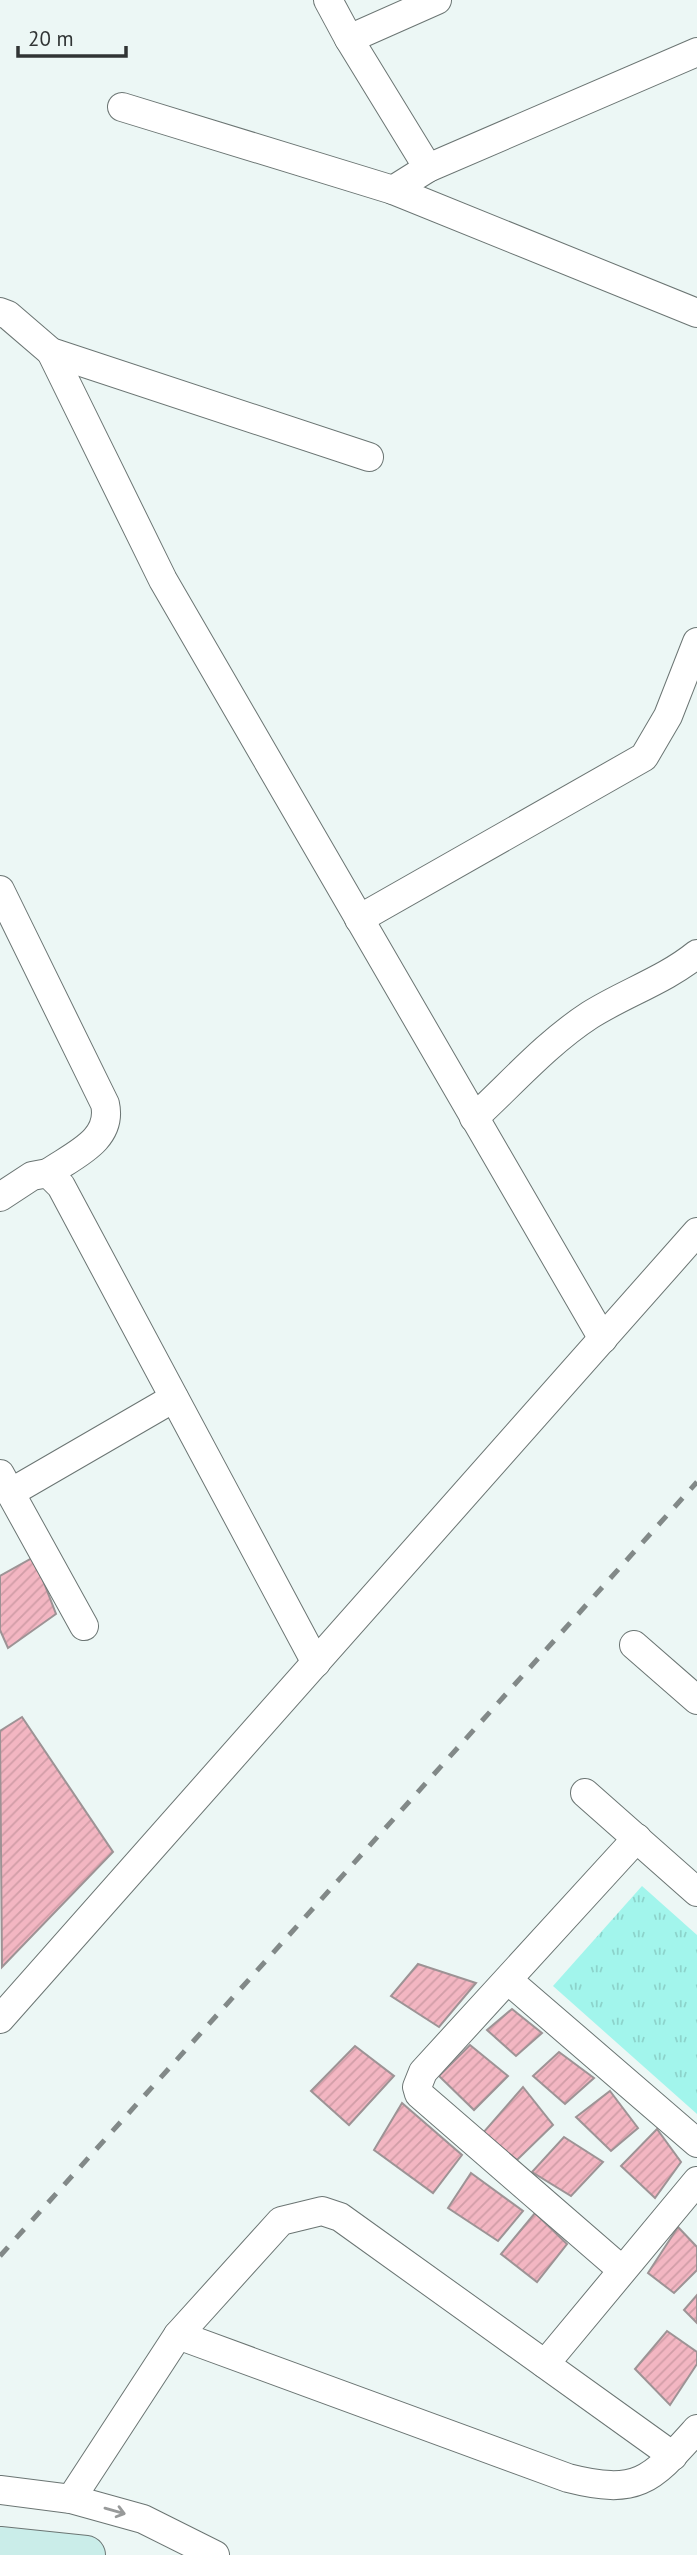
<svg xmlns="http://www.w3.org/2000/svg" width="697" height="2555" font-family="'PT Sans',sans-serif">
<defs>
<pattern id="park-tufts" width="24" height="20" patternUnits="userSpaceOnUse" patternTransform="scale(1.75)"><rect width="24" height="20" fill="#a2f5ec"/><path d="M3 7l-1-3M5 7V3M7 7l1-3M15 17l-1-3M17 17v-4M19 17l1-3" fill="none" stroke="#8cd3cb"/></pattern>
<pattern id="building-hatch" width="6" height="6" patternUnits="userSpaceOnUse" patternTransform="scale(1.75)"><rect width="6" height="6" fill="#f3b6c2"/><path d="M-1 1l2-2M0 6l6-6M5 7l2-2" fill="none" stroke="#d19da7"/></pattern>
</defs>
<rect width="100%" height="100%" fill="#ecf7f5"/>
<path fill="url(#park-tufts)" d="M 642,1886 L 697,1935 L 697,2114 L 553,1986 Z"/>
<g fill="url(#building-hatch)" stroke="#9d9395" stroke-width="2">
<path d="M 34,1557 L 56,1614 L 8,1648 L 0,1630 L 0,1576 Z"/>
<path d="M 22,1717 L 113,1852 L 2,1967 L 0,1731 Z"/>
<path d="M 418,1964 L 476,1983 L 439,2027 L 391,1996 Z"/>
<path d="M 512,2009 L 542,2033 L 516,2056 L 487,2030 Z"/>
<path d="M 470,2045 L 508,2076 L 474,2110 L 439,2076 Z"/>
<path d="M 355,2046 L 394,2076 L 349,2125 L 311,2091 Z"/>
<path d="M 559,2052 L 594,2078 L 565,2104 L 533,2076 Z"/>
<path d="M 523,2087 L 553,2125 L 517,2160 L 482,2134 Z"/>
<path d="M 610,2091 L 638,2128 L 611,2151 L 576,2117 Z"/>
<path d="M 402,2103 L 462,2155 L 433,2193 L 374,2150 Z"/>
<path d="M 657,2129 L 681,2162 L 655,2198 L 621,2166 Z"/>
<path d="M 564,2137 L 603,2162 L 571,2196 L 532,2172 Z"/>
<path d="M 471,2173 L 523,2211 L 498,2241 L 448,2208 Z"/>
<path d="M 535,2213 L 567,2244 L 537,2282 L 501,2254 Z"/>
<path d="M 678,2227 L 697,2247 L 697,2270 L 674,2293 L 648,2273 Z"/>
<path d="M 697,2295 L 697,2323 L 684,2310 Z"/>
<path d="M 667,2331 L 697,2352 L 697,2364 L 670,2405 L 635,2369 Z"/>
</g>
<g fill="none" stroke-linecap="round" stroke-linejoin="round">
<defs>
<g id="street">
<path d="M 328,0 L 349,39"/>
<path d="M 122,107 L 393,190 L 697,313"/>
<path d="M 428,168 L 349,39 L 437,0"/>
<path d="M 393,190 L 428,168 L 697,52"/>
<path d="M 0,312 L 8,315 L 51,352 L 369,457"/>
<path d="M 51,352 L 163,580 L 603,1339"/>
<path d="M 0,890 L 105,1104 C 113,1140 74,1155 48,1173"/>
<path d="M 359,919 L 644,757 L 668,716 L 697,642"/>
<path d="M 474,1118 C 512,1083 547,1043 590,1015 C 625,993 665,980 697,954"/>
<path d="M 0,1197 L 32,1176 L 48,1173 L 61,1186 L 316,1663"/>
<path d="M 0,1474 L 84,1626"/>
<path d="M 10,1493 L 174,1398"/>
<path d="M 634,1645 L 697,1700"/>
<path d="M 585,1793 L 697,1892"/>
<path d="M 508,1980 L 697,2143"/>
<path d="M 0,2019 L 697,1232"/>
<path d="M 622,2270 L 419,2094 L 417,2087 L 423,2072 L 637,1838"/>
<path d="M 178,2335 L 568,2478 C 639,2496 651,2480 697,2429"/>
<path d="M 545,2364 L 697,2181"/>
<path d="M 0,2490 L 71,2499 L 143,2519 L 215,2555"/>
<path d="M 71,2499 L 178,2335 L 281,2221 L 322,2211 L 340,2217 L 673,2456"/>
</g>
<path id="secondary" d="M 0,2546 L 86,2555"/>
</defs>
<use href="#street" stroke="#6b7573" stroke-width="30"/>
<use href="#secondary" stroke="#6b7573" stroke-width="40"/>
<use href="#street" stroke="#fff" stroke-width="28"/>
<use href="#secondary" stroke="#caede9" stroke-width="38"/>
<path stroke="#828988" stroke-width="5" stroke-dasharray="12 12" stroke-linecap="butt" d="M 0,2256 L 697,1482"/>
</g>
<defs><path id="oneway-shaft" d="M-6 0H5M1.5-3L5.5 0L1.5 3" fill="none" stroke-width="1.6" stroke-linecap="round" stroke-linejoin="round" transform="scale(1.75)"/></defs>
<use stroke="#989a9a" href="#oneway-shaft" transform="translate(115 2511) rotate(16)"/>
<path d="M18 46v10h108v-10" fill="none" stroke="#303434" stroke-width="3.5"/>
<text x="28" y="46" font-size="21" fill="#303434" stroke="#ecf7f5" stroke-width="5" paint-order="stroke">20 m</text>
</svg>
